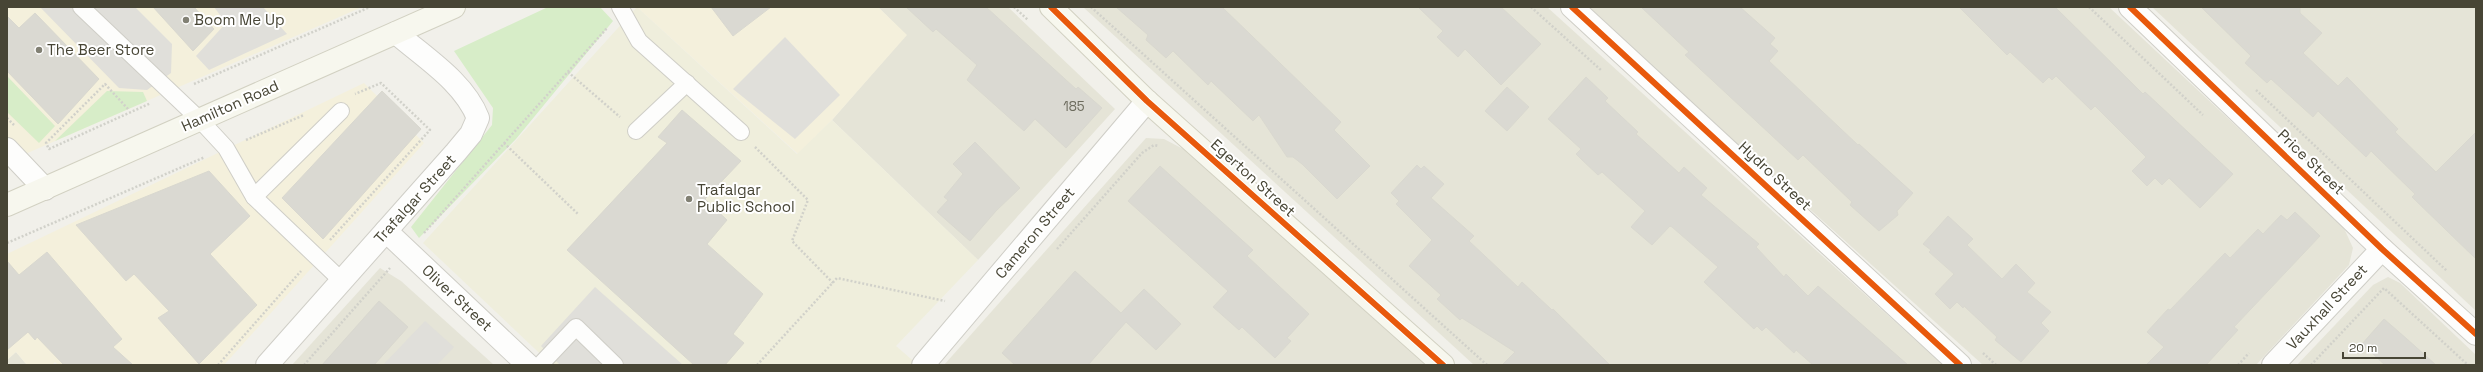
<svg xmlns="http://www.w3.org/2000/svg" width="2483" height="372" font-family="'Space Grotesk',sans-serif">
<rect width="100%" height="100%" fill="#f1f0ea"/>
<g fill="#e5e4d7">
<path d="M 878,7 L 1008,7 L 1115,109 L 978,260 L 832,120 L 906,35 Z"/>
<path d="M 1083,7 L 1547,7 L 1943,365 L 1474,365 Z"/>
<path d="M 1585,7 L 2109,7 L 2343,226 L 2353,248 L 2349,265 L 2256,365 L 1983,365 Z"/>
<path d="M 2152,7 L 2476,7 L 2476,311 Z"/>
<path d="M 1146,138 L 1164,139 L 1187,151 L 1425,365 L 944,365 Z"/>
<path d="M 380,268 L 401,281 L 494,365 L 292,365 Z"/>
<path d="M 2388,277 L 2400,283 L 2476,355 L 2476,365 L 2297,365 L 2373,285 Z"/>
<path d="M 16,352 L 27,365 L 9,365 L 7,360 Z"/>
</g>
<g fill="#f4f0dc">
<path d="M 7,7 L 362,7 L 7,162 Z"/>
<path d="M 637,7 L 878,7 L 907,35 L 832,120 L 798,154 Z"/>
<path d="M 364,83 L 424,143 L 224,365 L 58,365 L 55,362 L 52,365 L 27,365 L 16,352 L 7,360 L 7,254 Z"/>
</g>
<path fill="#efeedc" d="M 637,7 L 797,154 L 832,120 L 978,260 L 896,346 L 918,365 L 552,365 L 423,243 Z"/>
<g fill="#d7edc8">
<path d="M 548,7 L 600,7 L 613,21 L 516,139 L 419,238 L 411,227 L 492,125 L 493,108 L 454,51 Z"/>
<path d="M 7,76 L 55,126 L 39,143 L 7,112 Z"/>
<path d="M 107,91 L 143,92 L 147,101 L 55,141 Z"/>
</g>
<g fill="#e0dfda">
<path d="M 40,7 L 135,7 L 172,44 L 171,73 L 147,90 L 119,88 Z"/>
<path d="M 214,7 L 263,7 L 287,34 L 209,70 L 196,56 L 226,23 Z"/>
<path d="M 785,37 L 840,95 L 795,139 L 733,89 Z"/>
<path d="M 595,287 L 683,365 L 560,365 L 541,346 Z"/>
<path d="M 425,321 L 454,347 L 437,365 L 383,365 Z"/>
</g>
<g fill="#dad9d2" stroke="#d9d8cf">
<path d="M 153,7 L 194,7 L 214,29 L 193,51 Z"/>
<path d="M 711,7 L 771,7 L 733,36 Z"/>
<path d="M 906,7 L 986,7 L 1076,89 L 1078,87 L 1102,108 L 1066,148 L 1035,119 L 1024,131 L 967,80 L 977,65 L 936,29 L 933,32 Z"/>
<path d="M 1116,7 L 1222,7 L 1341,122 L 1334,130 L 1370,166 L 1337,199 L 1302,164 L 1293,157 L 1287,157 L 1259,115 L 1253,121 L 1211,81 L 1208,85 L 1173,51 L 1166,58 L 1146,40 L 1148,35 Z"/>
<path d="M 1418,7 L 1501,7 L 1541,44 L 1501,85 L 1465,49 L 1458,57 L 1437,37 L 1443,31 Z"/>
<path d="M 1641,7 L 1740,7 L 1775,38 L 1770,44 L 1778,51 L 1769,61 L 1858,145 L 1859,144 L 1913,193 L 1897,211 L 1898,215 L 1879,231 L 1850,205 L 1852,202 L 1803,155 L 1798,160 L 1685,55 L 1689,52 Z"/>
<path d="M 1959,7 L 2055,7 L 2137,88 L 2143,94 L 2145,92 L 2233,174 L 2200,208 L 2169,178 L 2162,185 L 2155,178 L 2147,186 L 2132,171 L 2146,157 L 2095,106 L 2091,110 L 2056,76 L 2052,80 L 2049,77 L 2043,83 L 2010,52 L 2007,55 Z"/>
<path d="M 2201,7 L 2300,7 L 2300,13 L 2322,33 L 2303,53 L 2338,86 L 2347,77 L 2398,129 L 2395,132 L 2436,172 L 2476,132 L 2476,259 L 2412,197 L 2415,194 L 2371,151 L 2366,157 L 2318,111 L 2313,117 L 2271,79 L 2267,83 L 2245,63 L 2251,56 Z"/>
<path d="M 35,13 L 99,79 L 58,124 L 7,71 L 7,16 L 19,28 Z"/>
<path d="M 1586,77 L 1608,98 L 1605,101 L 1638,132 L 1636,134 L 1679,173 L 1684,167 L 1707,188 L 1701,195 L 1759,244 L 1756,247 L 1784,277 L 1786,274 L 1808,296 L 1818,286 L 1908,365 L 1813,365 L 1796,350 L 1794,353 L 1766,327 L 1762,331 L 1757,326 L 1754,329 L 1704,282 L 1718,267 L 1672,227 L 1670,226 L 1652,245 L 1631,227 L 1645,211 L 1602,172 L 1598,175 L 1581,159 L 1576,154 L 1581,149 L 1548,119 Z"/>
<path d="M 1507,87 L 1529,107 L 1507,131 L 1485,111 Z"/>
<path d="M 382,91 L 421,129 L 323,239 L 282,198 Z"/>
<path d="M 682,110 L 741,161 L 705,199 L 727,220 L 707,244 L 763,294 L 733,334 L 744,343 L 725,365 L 694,365 L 567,250 L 667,143 L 658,137 Z"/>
<path d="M 975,142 L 1020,188 L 996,211 L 970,241 L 937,212 L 948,200 L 944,197 L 963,174 L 953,164 Z"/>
<path d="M 1417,165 L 1421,169 L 1424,166 L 1444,184 L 1431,198 L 1474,236 L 1469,241 L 1518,287 L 1522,282 L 1552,310 L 1553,309 L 1610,365 L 1502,365 L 1515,352 L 1462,318 L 1460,320 L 1437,299 L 1441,295 L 1409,266 L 1432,240 L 1396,204 L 1399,201 L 1391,193 Z"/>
<path d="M 1160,166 L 1253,250 L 1247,256 L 1309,314 L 1287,338 L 1291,341 L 1275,358 L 1242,327 L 1239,330 L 1213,307 L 1228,291 L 1128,201 Z"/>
<path d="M 209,171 L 250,216 L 210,254 L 257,305 L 199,364 L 158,318 L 169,311 L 134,274 L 126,281 L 76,225 Z"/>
<path d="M 2295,212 L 2320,236 L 2234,327 L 2238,330 L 2206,365 L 2146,365 L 2164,347 L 2147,332 L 2168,309 L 2170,310 L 2225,253 L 2230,258 L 2258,229 L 2263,234 L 2281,215 L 2287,220 Z"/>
<path d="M 1948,216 L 1973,239 L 1967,245 L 2002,279 L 2016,264 L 2035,283 L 2027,292 L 2051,312 L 2041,323 L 2049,331 L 2021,362 L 1995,340 L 1997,337 L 1964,306 L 1963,308 L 1957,302 L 1950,309 L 1935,294 L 1954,274 L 1929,252 L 1931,250 L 1923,244 Z"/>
<path d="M 47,252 L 122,339 L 113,347 L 133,365 L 64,365 L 37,337 L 35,340 L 28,332 L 7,350 L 7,261 L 19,275 Z"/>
<path d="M 1075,271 L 1121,313 L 1144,289 L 1181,324 L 1156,350 L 1126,322 L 1088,365 L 1015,365 L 1002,353 Z"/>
<path d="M 379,301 L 408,327 L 374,365 L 322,365 Z"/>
<path d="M 2384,319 L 2407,339 L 2436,365 L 2385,365 L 2362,344 Z"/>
</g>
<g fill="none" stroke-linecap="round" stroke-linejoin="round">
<defs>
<g id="lane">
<path d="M 81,7 L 200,120 L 226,148 L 254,197 L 342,281"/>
<path d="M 620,7 L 639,41 L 741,132"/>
<path d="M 636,131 L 687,83"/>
<path d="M 254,197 L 341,111"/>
<path d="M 540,365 L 576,327 L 615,365"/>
</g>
<g id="street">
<path d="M 1572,7 L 1960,365"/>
<path d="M 2130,7 L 2382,249 L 2476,334"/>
<path d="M 7,149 L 45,189"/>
<path d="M 386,231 L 528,365"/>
<path d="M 267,365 L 456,152 L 471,134 L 478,118 C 464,82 425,58 396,33"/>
<path d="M 923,365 L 1147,101"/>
<path d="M 2273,365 L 2382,249"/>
</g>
<g id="secondary">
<path d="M 1051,7 L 1147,101 L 1443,365"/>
<path d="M 7,205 L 454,7"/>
</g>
</defs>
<use href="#lane" stroke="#cfcec7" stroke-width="18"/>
<use href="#street" stroke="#cfcec7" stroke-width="24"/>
<use href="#secondary" stroke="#d2d1c2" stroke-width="24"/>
<g stroke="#d1d1ca" stroke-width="2.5" stroke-dasharray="2 2" stroke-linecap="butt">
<path d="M 1014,7 L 1028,20"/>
<path d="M 1091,7 L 1487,365"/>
<path d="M 1531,7 L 1602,71"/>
<path d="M 2089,7 L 2203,115"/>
<path d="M 568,72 L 620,117"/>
<path d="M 194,84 L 370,7"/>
<path d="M 2256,90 L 2447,271"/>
<path d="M 128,109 L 105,84 L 46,143 L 49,149 L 151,103"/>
<path d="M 7,118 L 14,125"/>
<path d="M 246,140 L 304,115"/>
<path d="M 504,143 L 578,214"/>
<path d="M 755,147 L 808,200 L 792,241 L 833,283"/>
<path d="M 424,233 L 607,28"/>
<path d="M 330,240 L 430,130 L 381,83 L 355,94"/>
<path d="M 7,243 L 205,157"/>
<path d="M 1057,249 L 1142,153 L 1154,145 L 1158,146"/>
<path d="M 1983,353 L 1996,365"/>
<path d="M 218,365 L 301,271"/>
<path d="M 304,365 L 390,268"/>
<path d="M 757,365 L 837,278 L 945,301"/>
<path d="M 2238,365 L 2249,353"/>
<path d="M 2311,365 L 2384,288 L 2468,365"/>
</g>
<use href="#lane" stroke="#fdfdfc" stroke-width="16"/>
<use href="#street" stroke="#fdfdfc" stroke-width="22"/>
<use href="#secondary" stroke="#f7f7ee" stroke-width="22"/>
<defs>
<g id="cycleway">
<path d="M 1051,7 L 1147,101 L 1443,365"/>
<path d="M 1572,7 L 1960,365"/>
<path d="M 2130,7 L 2382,249 L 2476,334"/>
</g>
</defs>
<use href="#cycleway" stroke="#fff" stroke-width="8"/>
<use href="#cycleway" stroke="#e8590c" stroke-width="6"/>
</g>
<g fill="#828174" stroke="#fff" stroke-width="1.5">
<circle cx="186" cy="20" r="4"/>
<circle cx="39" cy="50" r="4"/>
<circle cx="689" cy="199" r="4"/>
</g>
<g text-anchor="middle" stroke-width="4" stroke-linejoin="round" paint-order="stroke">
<g font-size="13" fill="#6c6b5d">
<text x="1074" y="111">185</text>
</g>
<g font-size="15" fill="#474535" stroke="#fff" text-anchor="start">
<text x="194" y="25">Boom Me Up</text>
<text x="47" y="55">The Beer Store</text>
<text x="697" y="195">Trafalgar<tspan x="697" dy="17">Public School</tspan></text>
</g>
<g font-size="15" fill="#474535" stroke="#fff">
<text transform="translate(230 106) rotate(-24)" y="5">Hamilton Road</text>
<text transform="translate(2311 162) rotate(44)" y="5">Price Street</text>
<text transform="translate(1775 176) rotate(43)" y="5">Hydro Street</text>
<text transform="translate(1253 178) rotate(42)" y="5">Egerton Street</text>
<text transform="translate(415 199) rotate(-48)" y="5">Trafalgar Street</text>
<text transform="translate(1035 233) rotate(-50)" y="5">Cameron Street</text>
<text transform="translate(457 298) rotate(43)" y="5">Oliver Street</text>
<text transform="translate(2327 307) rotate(-47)" y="5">Vauxhall Street</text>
</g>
</g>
<rect width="2483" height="372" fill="none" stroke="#474535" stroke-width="16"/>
<path d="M2343 352v6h82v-6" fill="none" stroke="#474535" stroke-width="2"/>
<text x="2349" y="352" font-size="12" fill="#474535" stroke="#ffffff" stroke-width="3" paint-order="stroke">20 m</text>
</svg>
